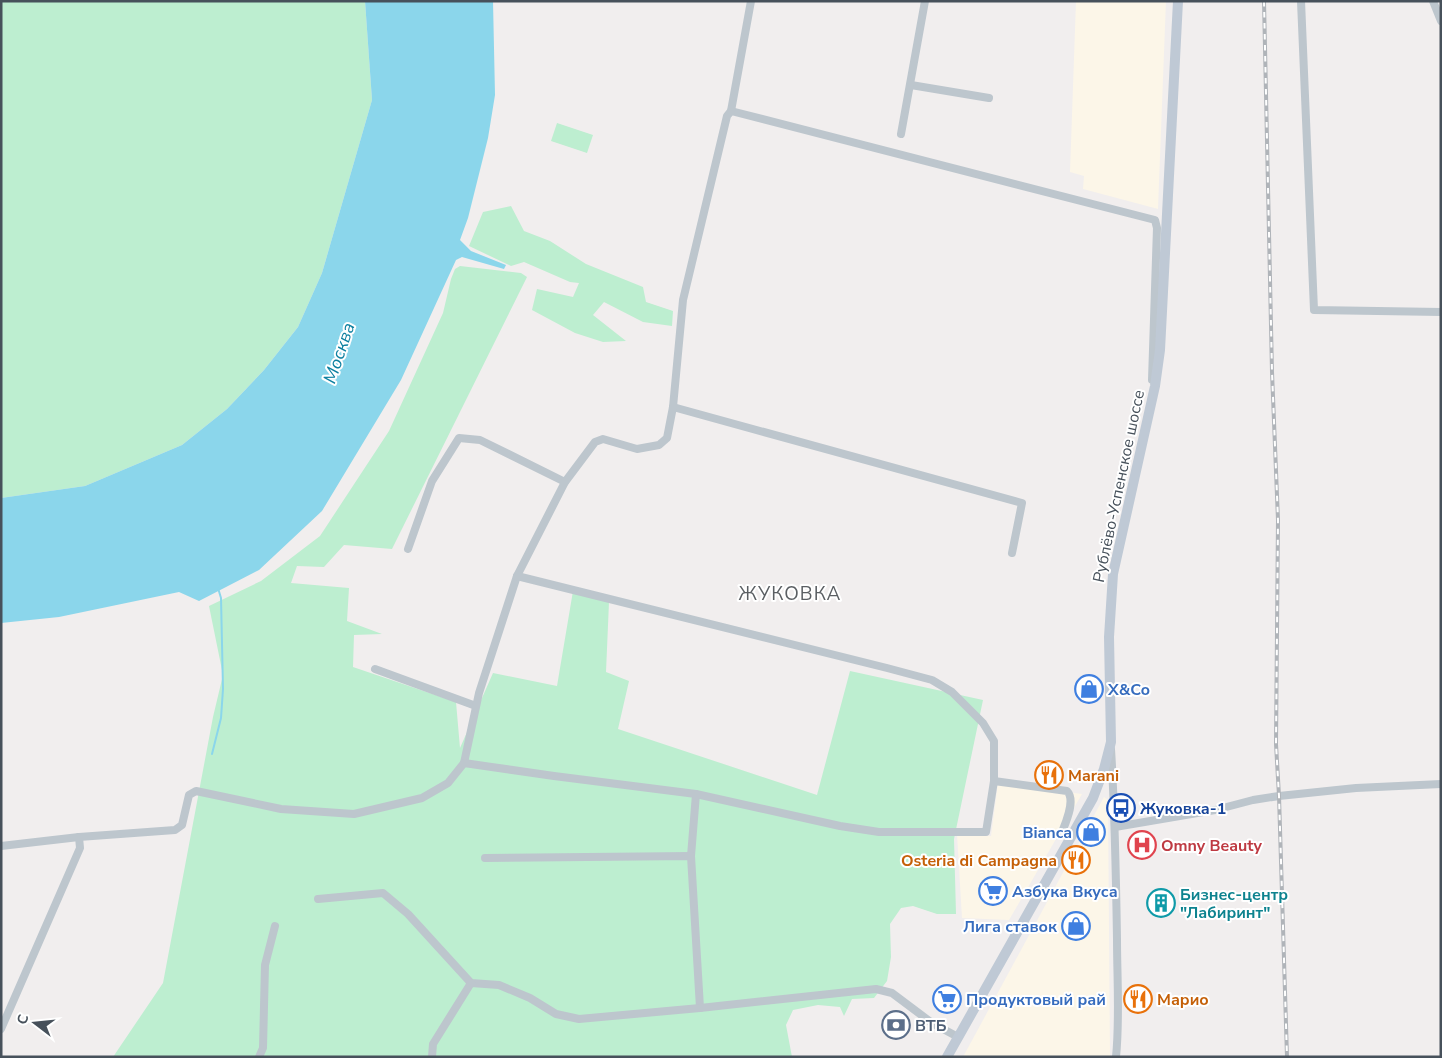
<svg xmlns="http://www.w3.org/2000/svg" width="1442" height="1058" font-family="'Nunito Sans',sans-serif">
<rect width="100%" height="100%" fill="#f1eeee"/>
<g fill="#fcf6e8">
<path d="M 1076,1 L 1166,1 L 1158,209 L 1083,189 L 1084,176 L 1070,172 Z"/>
<path d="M 998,783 L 1082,794 L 1009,920 L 962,918 L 957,834 L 991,836 Z"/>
<path d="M 1104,797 L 1108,800 L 1110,1057 L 963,1057 Z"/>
</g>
<g fill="#bdeed0">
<path d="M 1,1 L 365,1 L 372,100 L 322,273 L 298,327 L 264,370 L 227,409 L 182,445 L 85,486 L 1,498 Z"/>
<path d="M 557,123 L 593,135 L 587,153 L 551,141 Z"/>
<path d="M 511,206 L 524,231 L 550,241 L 586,264 L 643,287 L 646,302 L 673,311 L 672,326 L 643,322 L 604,302 L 593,315 L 626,341 L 603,342 L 575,333 L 532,310 L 537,289 L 573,297 L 579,283 L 570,282 L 524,262 L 511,266 L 469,246 L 483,212 Z"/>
<path d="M 460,266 L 521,273 L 527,277 L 392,549 L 344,545 L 324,567 L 297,566 L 291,583 L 349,588 L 347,621 L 382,634 L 354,635 L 353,667 L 456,702 L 460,748 L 493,673 L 557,686 L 573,591 L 609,602 L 606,672 L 629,681 L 618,729 L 817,795 L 850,671 L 983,700 L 954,839 L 956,914 L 937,914 L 913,906 L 901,908 L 890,924 L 891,957 L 887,981 L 874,998 L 852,999 L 844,1016 L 840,1007 L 818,1005 L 793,1010 L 786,1025 L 792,1057 L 113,1057 L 163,983 L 213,717 L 223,675 L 209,606 L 261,581 L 320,536 L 389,431 L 443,313 L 451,279 L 455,269 Z"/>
</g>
<path fill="#8bd6eb" d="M 365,1 L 493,1 L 495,95 L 488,138 L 468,218 L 460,240 L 471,251 L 506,265 L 504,269 L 462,257 L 456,260 L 401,380 L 322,511 L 259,570 L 199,601 L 179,592 L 59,617 L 1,623 L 1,498 L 85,486 L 182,445 L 227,409 L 264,370 L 298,327 L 322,273 L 372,100 Z"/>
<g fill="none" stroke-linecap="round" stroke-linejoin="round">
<path stroke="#8bd6eb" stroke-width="2" d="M 212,754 L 221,718 L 223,689 L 221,598 L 218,588"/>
<g stroke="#bdc6cd" stroke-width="8">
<path d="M 1301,1 L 1314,310 L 1441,312"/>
<path d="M 1433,1 L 1441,21"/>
<path d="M 911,85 L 989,98"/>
<path d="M 731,111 L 1155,220 L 1157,228 L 1152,380"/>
<path d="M 901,134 L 925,1"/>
<path d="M 673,407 L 1022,503 L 1012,553"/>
<path d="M 408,549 L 432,481 L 459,438 L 480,440 L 565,482"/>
<path d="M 375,669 L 476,706"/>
<path d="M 1111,749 C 1115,812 1116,875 1117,939 C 1117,978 1120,1018 1116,1057"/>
<path d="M 464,763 L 479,693 L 517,576 L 565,482 L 595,442 L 603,439 L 637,449 L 659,445 L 667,438 L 673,407 L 683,300 L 727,116 L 731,111 L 751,1"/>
<path d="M 994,781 L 1067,791 C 1076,800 1066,822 1062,832"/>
<path d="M 1115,827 L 1215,810 L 1253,800 L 1279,796 L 1356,788 L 1441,784"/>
<path d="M 1,846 L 79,837"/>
<path d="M 691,856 L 696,794"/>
<path d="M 485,858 L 691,856 L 700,1008"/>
<path d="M 318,899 L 383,893 L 408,914 L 471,983 L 499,985 L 530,998 L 556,1014 L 579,1019 L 700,1008 L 876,989 L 892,993 L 932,1023 L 958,1037"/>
<path d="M 1,1029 L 80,848 L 79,837 L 175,830 L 182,825 L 189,795 L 196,791 L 281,809 L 354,814 L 422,798 L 448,783 L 464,763 L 554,776 L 696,794 L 840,826 L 879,832 L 986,832 L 994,781 L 994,741 L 983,723 L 952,692 L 932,680 L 887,668 L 517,576"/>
<path d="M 259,1057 L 263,1048 L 265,965 L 275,926"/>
<path d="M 432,1057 L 433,1044 L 471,983"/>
</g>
<path stroke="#bfc9d5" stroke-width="10" d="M 947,1057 L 1093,798 L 1104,769 L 1111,742 L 1109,637 L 1113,574 L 1155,386 L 1160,350 L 1178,1"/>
<defs>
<path id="rail" d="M 1264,1 L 1272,372 L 1278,520 L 1276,744 L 1279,796 L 1287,1057"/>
</defs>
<use href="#rail" stroke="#b0b4b9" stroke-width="4"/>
<use href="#rail" stroke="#fff" stroke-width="2" stroke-dasharray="5.5" stroke-linecap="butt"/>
</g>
<defs>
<symbol id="shop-ring" viewBox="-11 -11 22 22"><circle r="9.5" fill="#fff" stroke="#3f7fe0" stroke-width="1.5"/><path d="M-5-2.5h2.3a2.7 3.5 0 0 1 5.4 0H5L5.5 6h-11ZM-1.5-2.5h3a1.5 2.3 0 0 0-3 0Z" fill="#3f7fe0"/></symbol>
<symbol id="restaurant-ring" viewBox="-11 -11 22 22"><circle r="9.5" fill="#fff" stroke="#e8710a" stroke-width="1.5"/><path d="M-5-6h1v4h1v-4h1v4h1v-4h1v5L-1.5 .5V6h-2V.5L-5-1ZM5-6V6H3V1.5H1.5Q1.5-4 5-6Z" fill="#e8710a"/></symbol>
<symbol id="bus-ring" viewBox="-11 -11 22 22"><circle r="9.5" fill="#fff" stroke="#1a4fb4" stroke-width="1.5"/><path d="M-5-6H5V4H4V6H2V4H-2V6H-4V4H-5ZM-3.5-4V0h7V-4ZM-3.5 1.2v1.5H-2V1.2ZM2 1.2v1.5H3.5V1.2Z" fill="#1a4fb4"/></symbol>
<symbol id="hospital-ring" viewBox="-11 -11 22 22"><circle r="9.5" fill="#fff" stroke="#e0444e" stroke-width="1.5"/><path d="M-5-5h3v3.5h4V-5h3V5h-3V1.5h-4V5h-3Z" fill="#e0444e"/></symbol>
<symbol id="supermarket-ring" viewBox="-11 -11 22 22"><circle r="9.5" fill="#fff" stroke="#3f7fe0" stroke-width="1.5"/><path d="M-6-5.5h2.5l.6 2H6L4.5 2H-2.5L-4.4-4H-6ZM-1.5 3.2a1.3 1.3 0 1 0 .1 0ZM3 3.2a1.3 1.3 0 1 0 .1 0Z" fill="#3f7fe0"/></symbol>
<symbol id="building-ring" viewBox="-11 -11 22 22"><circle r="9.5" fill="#fff" stroke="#0f9aa8" stroke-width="1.5"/><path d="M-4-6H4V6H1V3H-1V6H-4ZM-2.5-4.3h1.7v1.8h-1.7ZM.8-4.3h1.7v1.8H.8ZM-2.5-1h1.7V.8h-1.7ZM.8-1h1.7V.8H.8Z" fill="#0f9aa8"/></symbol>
<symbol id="bank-ring" viewBox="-11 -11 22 22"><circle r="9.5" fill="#fff" stroke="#5c6f8a" stroke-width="1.5"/><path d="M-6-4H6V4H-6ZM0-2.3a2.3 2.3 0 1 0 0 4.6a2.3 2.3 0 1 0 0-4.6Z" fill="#5c6f8a"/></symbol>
</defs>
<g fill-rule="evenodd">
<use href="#shop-ring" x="1073" y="673" width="32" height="32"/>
<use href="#restaurant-ring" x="1033" y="759" width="32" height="32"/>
<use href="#bus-ring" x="1105" y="792" width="32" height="32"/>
<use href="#shop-ring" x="1075" y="816" width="32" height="32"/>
<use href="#hospital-ring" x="1126" y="829" width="32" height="32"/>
<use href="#restaurant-ring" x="1060" y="844" width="32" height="32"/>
<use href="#supermarket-ring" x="977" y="875" width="32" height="32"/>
<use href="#building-ring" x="1145" y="887" width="32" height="32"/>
<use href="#shop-ring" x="1060" y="910" width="32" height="32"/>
<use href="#supermarket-ring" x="931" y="983" width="32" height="32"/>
<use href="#restaurant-ring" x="1122" y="983" width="32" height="32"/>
<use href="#bank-ring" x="880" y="1009" width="32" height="32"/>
</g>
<g text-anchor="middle" stroke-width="4" stroke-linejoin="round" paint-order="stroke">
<g font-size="16" fill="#47515b" stroke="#fff">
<text transform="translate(1118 486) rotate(-78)" y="6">Рублёво-Успенское шоссе</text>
</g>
<g font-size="16" font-weight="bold" fill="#366cbe" stroke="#fff" text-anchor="start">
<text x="1108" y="695">X&amp;Co</text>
<text x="1072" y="838" text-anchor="end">Bianca</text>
<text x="1012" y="897">Азбука Вкуса</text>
<text x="1057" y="932" text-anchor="end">Лига ставок</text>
<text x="966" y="1005">Продуктовый рай</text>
</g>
<g font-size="16" font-weight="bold" fill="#c56008" stroke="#fff" text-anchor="start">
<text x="1068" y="781">Marani</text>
<text x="1057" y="866" text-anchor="end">Osteria di Campagna</text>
<text x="1157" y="1005">Марио</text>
</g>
<g font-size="16" font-weight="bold" fill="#164399" stroke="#fff" text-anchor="start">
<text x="1140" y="814">Жуковка-1</text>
</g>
<g font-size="16" font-weight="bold" fill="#be3a42" stroke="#fff" text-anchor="start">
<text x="1161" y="851">Omny Beauty</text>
</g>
<g font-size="16" font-weight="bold" fill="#0d838f" stroke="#fff" text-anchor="start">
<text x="1180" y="900">Бизнес-центр<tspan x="1180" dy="18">"Лабиринт"</tspan></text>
</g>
<g font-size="16" font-weight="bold" fill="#4e5e75" stroke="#fff" text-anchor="start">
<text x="915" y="1031">ВТБ</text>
</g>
<g font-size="18" font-style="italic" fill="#0e80a0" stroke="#fff">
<text transform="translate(339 353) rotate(-71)" y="6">Москва</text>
</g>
<g font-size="19" letter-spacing="1" fill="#5b5f63" stroke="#fff">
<text x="790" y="600">ЖУКОВКА</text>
</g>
</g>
<rect width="1442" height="1058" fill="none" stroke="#47515b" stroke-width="5"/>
<g transform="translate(35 1023) rotate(286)" stroke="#ffffff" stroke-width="4" paint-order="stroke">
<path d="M0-4L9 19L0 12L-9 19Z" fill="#47515b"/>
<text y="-8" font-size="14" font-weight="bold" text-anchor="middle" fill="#47515b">С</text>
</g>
</svg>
